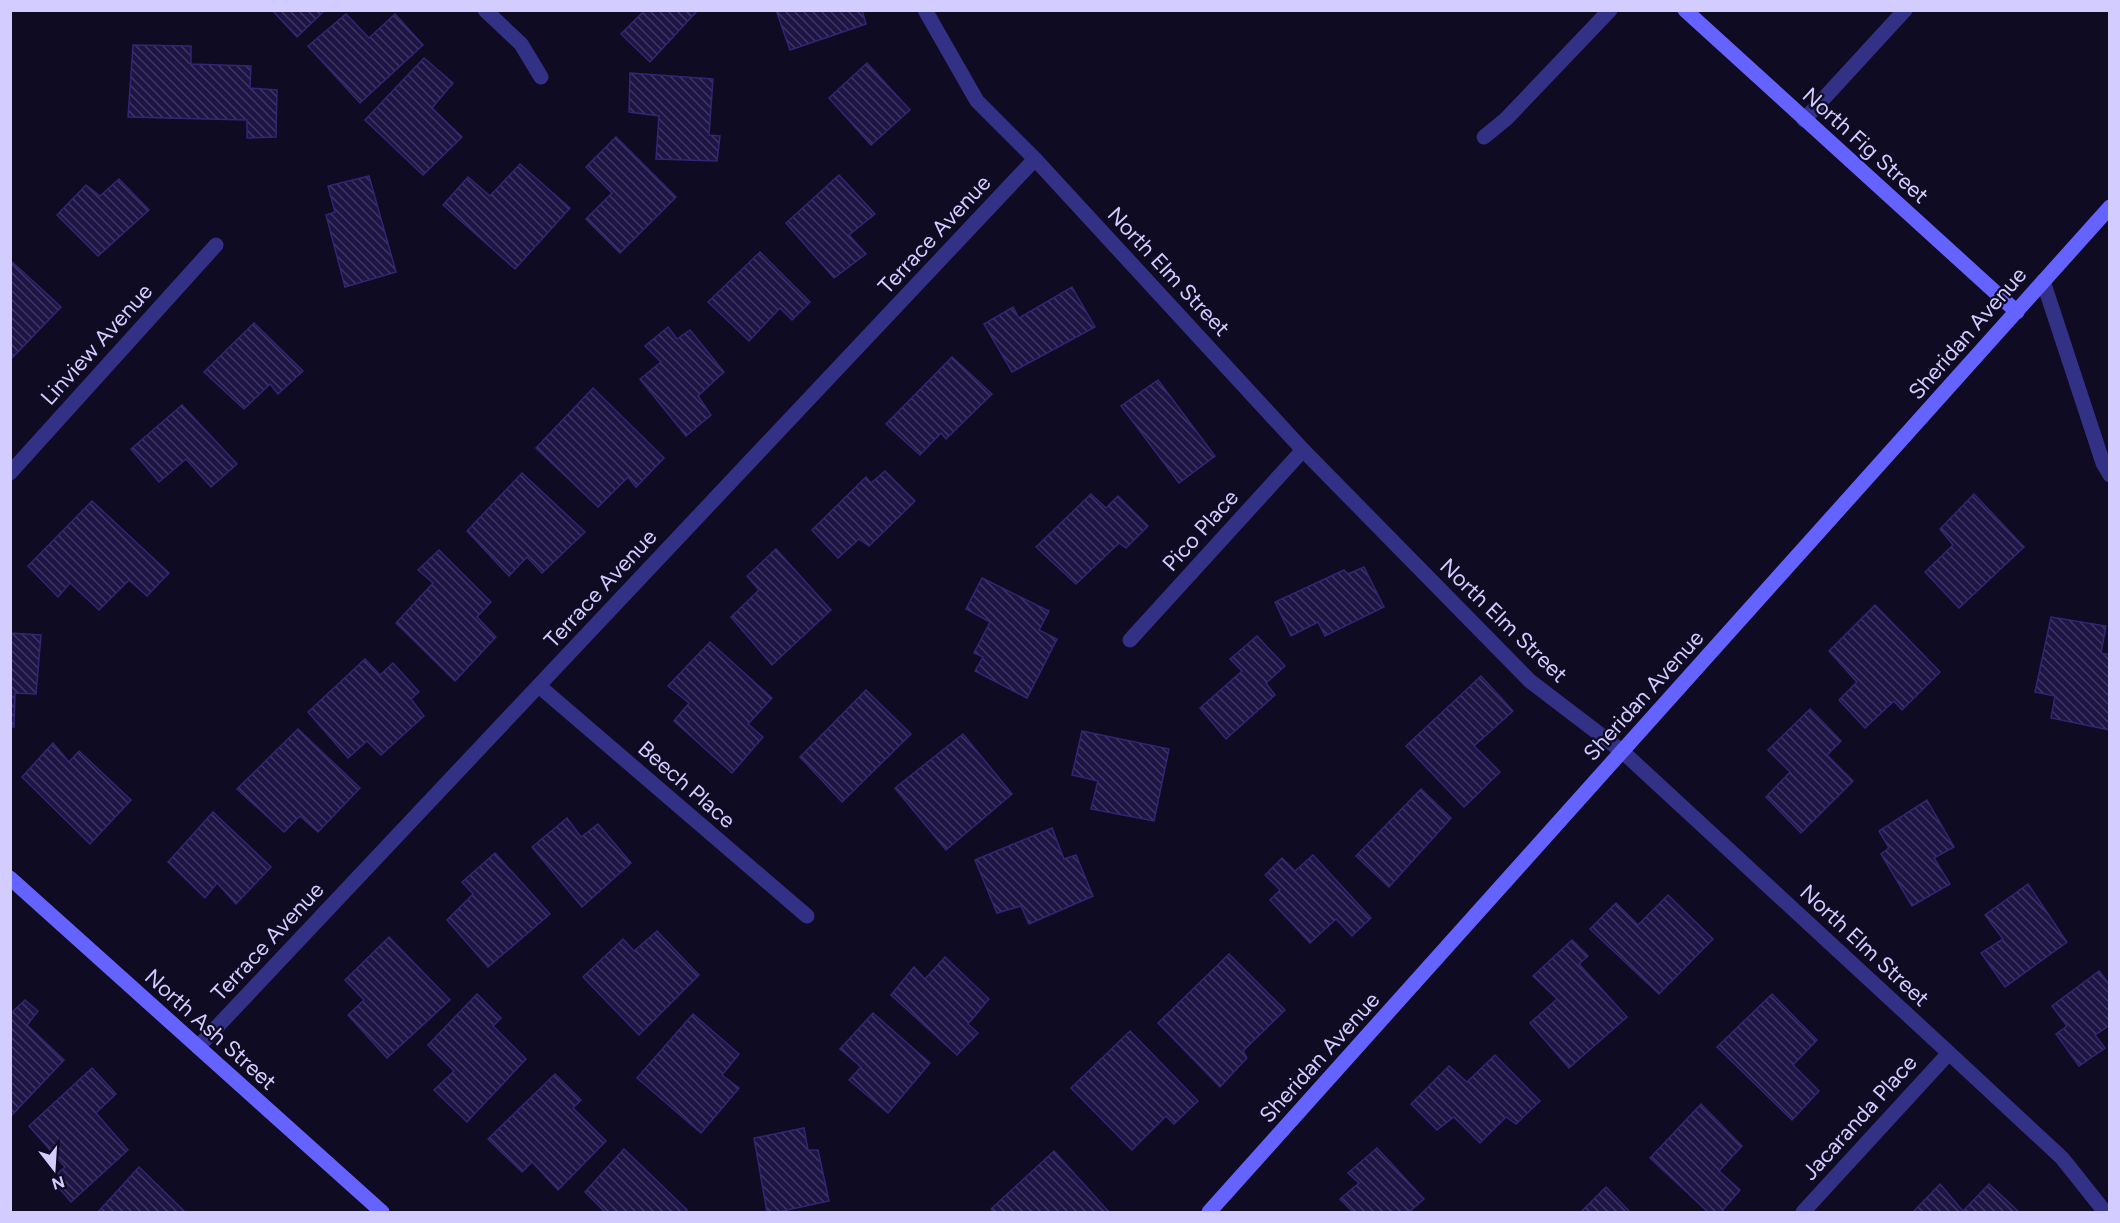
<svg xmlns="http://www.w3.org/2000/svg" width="2120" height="1223" font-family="Figtree,sans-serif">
<defs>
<pattern id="building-back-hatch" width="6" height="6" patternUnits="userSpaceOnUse" patternTransform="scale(1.5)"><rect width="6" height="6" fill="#1e1545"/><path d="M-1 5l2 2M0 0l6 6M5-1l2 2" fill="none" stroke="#3e3661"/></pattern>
</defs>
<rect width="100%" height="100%" fill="#0f0b22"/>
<g fill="url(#building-back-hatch)" stroke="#332574" stroke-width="1.5">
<path d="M 272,10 L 325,10 L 297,37 Z"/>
<path d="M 698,10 L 650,62 L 621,34 L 645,10 Z"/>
<path d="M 776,10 L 862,10 L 866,24 L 790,50 Z"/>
<path d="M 346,14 L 369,38 L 395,14 L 423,45 L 360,103 L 308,46 Z"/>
<path d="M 133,45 L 191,46 L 191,64 L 251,66 L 250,88 L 277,90 L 276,137 L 247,138 L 247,120 L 128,117 Z"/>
<path d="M 424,58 L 453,83 L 432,108 L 462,137 L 423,175 L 365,120 Z"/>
<path d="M 867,63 L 910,110 L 871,145 L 829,98 Z"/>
<path d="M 630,73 L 713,79 L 709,135 L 720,136 L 717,161 L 656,159 L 659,116 L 629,112 Z"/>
<path d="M 616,137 L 676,197 L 620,253 L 586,219 L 612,193 L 586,167 Z"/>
<path d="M 520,164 L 570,208 L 515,269 L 443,205 L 468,177 L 490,196 Z"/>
<path d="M 839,175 L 875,214 L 849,235 L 866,254 L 834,278 L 786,223 Z"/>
<path d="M 369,176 L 396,272 L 345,287 L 326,215 L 335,212 L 328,186 Z"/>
<path d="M 119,179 L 149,210 L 98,256 L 57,215 L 86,185 L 100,196 Z"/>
<path d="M 760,252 L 810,302 L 792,320 L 780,308 L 749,341 L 708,302 Z"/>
<path d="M 10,260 L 61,307 L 12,358 L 10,357 Z"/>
<path d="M 1072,287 L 1095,327 L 1012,372 L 984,324 L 1013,307 L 1019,318 Z"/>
<path d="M 254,323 L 303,371 L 278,394 L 270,384 L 244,409 L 204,372 Z"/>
<path d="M 668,327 L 677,339 L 690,330 L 724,372 L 698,396 L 711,415 L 686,436 L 640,379 L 661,362 L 645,346 Z"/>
<path d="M 952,357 L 992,394 L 946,439 L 941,433 L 920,455 L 886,424 Z"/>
<path d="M 1158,380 L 1215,456 L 1179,483 L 1121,406 Z"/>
<path d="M 593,388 L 664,458 L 636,487 L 628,477 L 598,507 L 536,448 Z"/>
<path d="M 182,405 L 237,464 L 211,487 L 186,459 L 159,482 L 131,449 Z"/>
<path d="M 885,471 L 915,501 L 869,546 L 859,539 L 838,558 L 812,530 L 866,477 L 871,483 Z"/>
<path d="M 522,473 L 585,532 L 542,573 L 527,557 L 509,576 L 467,531 Z"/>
<path d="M 1091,494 L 1106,508 L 1118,496 L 1148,526 L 1126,548 L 1119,543 L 1076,584 L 1036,547 Z"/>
<path d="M 1974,494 L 2024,547 L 1959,608 L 1925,572 L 1953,545 L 1940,529 Z"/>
<path d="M 92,501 L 169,573 L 147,596 L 129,580 L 99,610 L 70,583 L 58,597 L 28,566 Z"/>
<path d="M 776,549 L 831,610 L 772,665 L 731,617 L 759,590 L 747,576 Z"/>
<path d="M 439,550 L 491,602 L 477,617 L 496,637 L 455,681 L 396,623 L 433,583 L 418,570 Z"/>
<path d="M 1364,567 L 1384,607 L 1325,636 L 1318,622 L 1291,636 L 1275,602 L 1344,570 L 1348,574 Z"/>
<path d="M 982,578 L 1049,611 L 1039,630 L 1057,639 L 1027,698 L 975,671 L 983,657 L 974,653 L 990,622 L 966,609 Z"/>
<path d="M 1875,605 L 1940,672 L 1902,710 L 1894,701 L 1865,728 L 1839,700 L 1857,682 L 1829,651 Z"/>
<path d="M 2051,617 L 2106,626 L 2101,653 L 2110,655 L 2110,730 L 2051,718 L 2055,696 L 2035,692 Z"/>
<path d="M 10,633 L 41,635 L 36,694 L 15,693 L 14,727 L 10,727 Z"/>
<path d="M 1257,636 L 1285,666 L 1266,683 L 1275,695 L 1226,739 L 1200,708 L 1242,671 L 1230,659 Z"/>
<path d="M 710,642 L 772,698 L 748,724 L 763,737 L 732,773 L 674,721 L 689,703 L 668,686 Z"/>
<path d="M 365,659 L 380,675 L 393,663 L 419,692 L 411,699 L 424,716 L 381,755 L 367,741 L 348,758 L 308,712 Z"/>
<path d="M 1481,676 L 1513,711 L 1474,746 L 1500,772 L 1464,807 L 1406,746 Z"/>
<path d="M 866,690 L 911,734 L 842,802 L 800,757 Z"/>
<path d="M 1810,709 L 1841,741 L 1827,755 L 1853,781 L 1801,833 L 1766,797 L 1790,772 L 1768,750 Z"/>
<path d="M 298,729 L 360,788 L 318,832 L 300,816 L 284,832 L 237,789 Z"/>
<path d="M 1082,731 L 1169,749 L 1154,821 L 1091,809 L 1098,781 L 1072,775 Z"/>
<path d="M 963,734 L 1012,794 L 946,850 L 895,788 Z"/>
<path d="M 53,743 L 69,762 L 79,751 L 131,800 L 90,844 L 22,777 Z"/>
<path d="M 1421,789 L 1451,818 L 1389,887 L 1356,856 Z"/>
<path d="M 1927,800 L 1954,847 L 1934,858 L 1950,884 L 1912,906 L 1881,854 L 1889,848 L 1879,831 Z"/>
<path d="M 213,812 L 271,867 L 236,904 L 217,883 L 205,898 L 168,862 Z"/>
<path d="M 567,818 L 581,837 L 598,824 L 631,863 L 582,907 L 532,847 Z"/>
<path d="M 1052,828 L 1064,859 L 1076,855 L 1093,896 L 1029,924 L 1021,906 L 997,913 L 975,860 Z"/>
<path d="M 495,853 L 550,914 L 488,967 L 447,920 L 473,894 L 462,882 Z"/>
<path d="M 1313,855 L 1371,918 L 1352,936 L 1336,919 L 1310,943 L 1270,900 L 1280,890 L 1265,875 L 1282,858 L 1295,871 Z"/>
<path d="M 2028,884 L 2067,942 L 2005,987 L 1981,953 L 2003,939 L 1985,915 Z"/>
<path d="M 1668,895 L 1713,939 L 1659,994 L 1590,929 L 1616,903 L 1638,925 Z"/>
<path d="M 657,931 L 699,975 L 639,1035 L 583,977 L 623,939 L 634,951 Z"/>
<path d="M 389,937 L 450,1000 L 387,1058 L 348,1015 L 364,1000 L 345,980 Z"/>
<path d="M 1572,940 L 1588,956 L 1579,964 L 1627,1017 L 1569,1068 L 1530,1023 L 1557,999 L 1533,976 Z"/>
<path d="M 1229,954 L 1285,1010 L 1243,1051 L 1247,1058 L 1220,1087 L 1158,1023 Z"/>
<path d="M 945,957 L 989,999 L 968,1024 L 978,1033 L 957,1055 L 891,995 L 914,967 L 925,979 Z"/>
<path d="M 2099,971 L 2110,985 L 2110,1025 L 2095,1035 L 2105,1048 L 2079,1066 L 2056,1034 L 2067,1026 L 2052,1006 Z"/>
<path d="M 477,994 L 501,1018 L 493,1026 L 526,1059 L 467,1122 L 434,1090 L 454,1071 L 428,1045 Z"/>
<path d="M 1772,994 L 1817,1040 L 1793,1065 L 1819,1091 L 1792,1120 L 1717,1047 Z"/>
<path d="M 25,1000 L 38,1011 L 27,1025 L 64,1060 L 10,1117 L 10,1014 Z"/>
<path d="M 873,1013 L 930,1063 L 888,1113 L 849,1080 L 861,1067 L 840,1049 Z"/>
<path d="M 693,1014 L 739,1054 L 722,1075 L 739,1088 L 701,1133 L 637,1078 Z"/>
<path d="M 1130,1031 L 1198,1101 L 1174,1124 L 1166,1116 L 1132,1150 L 1071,1088 Z"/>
<path d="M 1495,1055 L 1540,1101 L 1516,1124 L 1506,1117 L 1480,1143 L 1454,1117 L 1437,1130 L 1411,1104 L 1449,1066 L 1467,1082 Z"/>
<path d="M 92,1068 L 116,1094 L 96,1113 L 128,1150 L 71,1202 L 51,1179 L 65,1167 L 29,1126 Z"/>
<path d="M 555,1074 L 581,1100 L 573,1108 L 606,1141 L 558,1190 L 532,1162 L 522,1172 L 488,1139 Z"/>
<path d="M 1701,1104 L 1742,1146 L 1719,1171 L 1740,1190 L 1721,1212 L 1708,1212 L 1650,1158 Z"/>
<path d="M 804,1128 L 808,1150 L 818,1150 L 829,1201 L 778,1212 L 767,1212 L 754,1138 Z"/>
<path d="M 1377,1148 L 1424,1199 L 1409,1212 L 1353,1212 L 1340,1199 L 1359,1183 L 1348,1173 Z"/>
<path d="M 624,1149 L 687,1210 L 686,1212 L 605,1212 L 585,1192 Z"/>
<path d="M 1054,1151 L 1109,1212 L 994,1212 L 991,1209 Z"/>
<path d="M 139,1167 L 185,1212 L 98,1212 Z"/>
<path d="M 1940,1184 L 1963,1211 L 1989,1184 L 2019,1212 L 1913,1212 Z"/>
<path d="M 1606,1187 L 1630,1212 L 1581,1212 Z"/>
</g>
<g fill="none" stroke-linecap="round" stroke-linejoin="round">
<path stroke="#333186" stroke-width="15" d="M 1484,137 L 1506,119 L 1610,10"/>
<g stroke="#333186" stroke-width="15">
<path d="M 485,10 L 521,44 L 541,77"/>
<path d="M 925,10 L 977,101 L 1035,159 L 1303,450 L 1530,681 L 1623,752 L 1949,1053 L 2062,1158 L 2105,1212"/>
<path d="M 1804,120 L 1905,10"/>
<path d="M 2043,281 L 2103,463 L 2110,475"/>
<path d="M 10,473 L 216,245"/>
<path d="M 1130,640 L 1303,450"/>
<path d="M 539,686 L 807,916"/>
<path d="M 198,1047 L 1035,159"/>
<path d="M 1803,1212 L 1949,1053"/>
</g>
<g stroke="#6563ff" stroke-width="15">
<path d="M 1685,10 L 2017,312"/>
<path d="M 10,878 L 382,1212"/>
<path d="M 1209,1212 L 2110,207"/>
</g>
</g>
<g text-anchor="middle" stroke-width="4.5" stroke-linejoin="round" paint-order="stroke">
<g font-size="22" fill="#d2ccff" stroke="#0f0b22">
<text transform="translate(1866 145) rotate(42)" y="8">North Fig Street</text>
<text transform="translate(934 234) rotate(-47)" y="8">Terrace Avenue</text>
<text transform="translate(1169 271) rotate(47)" y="8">North Elm Street</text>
<text transform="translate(1967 333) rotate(-49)" y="8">Sheridan Avenue</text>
<text transform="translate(96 344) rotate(-48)" y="8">Linview Avenue</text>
<text transform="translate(1200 530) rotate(-48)" y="8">Pico Place</text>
<text transform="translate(600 588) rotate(-47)" y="8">Terrace Avenue</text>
<text transform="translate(1504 620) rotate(44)" y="8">North Elm Street</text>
<text transform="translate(1643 695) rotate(-48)" y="8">Sheridan Avenue</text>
<text transform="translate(687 784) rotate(41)" y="8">Beech Place</text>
<text transform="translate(267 941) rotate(-47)" y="8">Terrace Avenue</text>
<text transform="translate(1865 945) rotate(43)" y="8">North Elm Street</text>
<text transform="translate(211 1029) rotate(42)" y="8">North Ash Street</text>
<text transform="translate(1319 1057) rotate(-48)" y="8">Sheridan Avenue</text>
<text transform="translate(1859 1117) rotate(-48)" y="8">Jacaranda Place</text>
</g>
</g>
<rect width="2120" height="1223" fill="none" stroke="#d2ccff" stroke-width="24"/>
<g transform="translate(54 1169) rotate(163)" stroke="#0f0b22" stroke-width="4.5" paint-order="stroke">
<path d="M0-4.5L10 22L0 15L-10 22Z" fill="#d2ccff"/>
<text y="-9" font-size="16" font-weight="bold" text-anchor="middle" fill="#d2ccff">N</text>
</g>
</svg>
